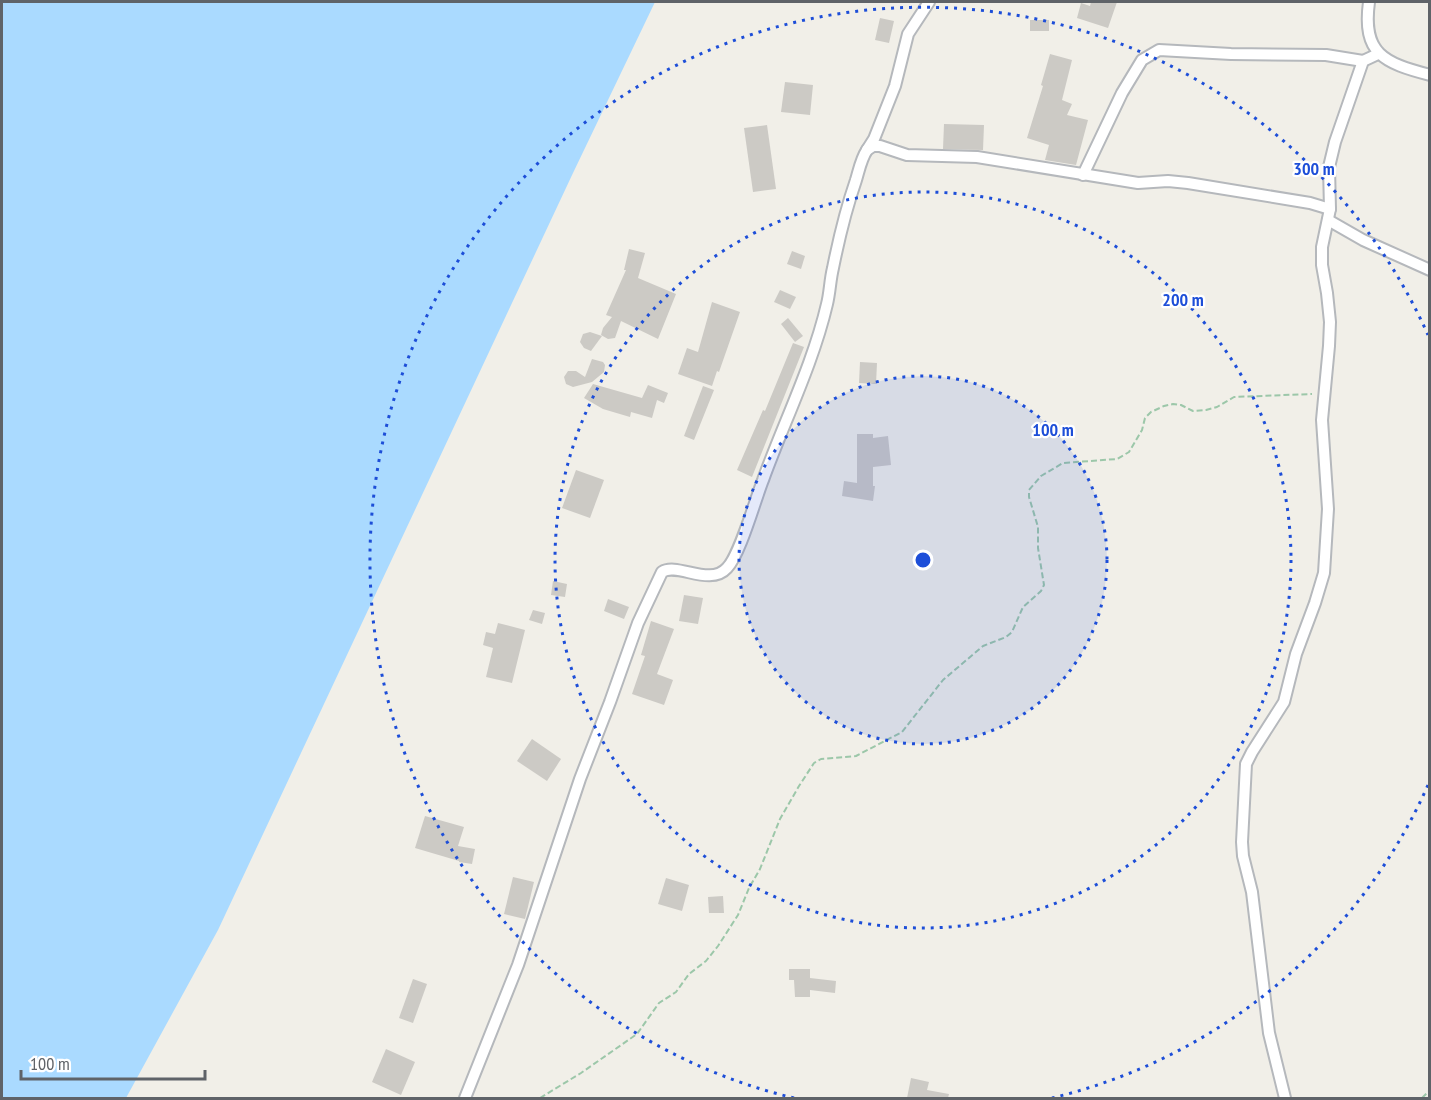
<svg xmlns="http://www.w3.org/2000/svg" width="1431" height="1100" font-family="'PT Sans Narrow',sans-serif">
<rect width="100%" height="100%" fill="#f1efe8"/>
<path fill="#aadaff" d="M 2,2 L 655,2 L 573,173 L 218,930 L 126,1098 L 2,1098 Z"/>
<g fill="#cccac5">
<path d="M 1091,2 L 1117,2 L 1108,28 L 1077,18 L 1081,3 L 1090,6 Z"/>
<path d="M 880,18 L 894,21 L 889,43 L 875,40 Z"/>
<rect x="1030" y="20" width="19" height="11"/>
<path d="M 1050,54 L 1072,60 L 1062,100 L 1072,104 L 1067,115 L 1088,120 L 1076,165 L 1045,160 L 1049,145 L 1027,138 L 1043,86 L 1041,85 Z"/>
<path d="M 785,82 L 813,85 L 810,115 L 781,112 Z"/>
<path d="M 944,124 L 984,125 L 983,150 L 943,149 Z"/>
<path d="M 767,125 L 776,189 L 753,192 L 744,128 Z"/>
<path d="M 629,249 L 645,253 L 638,278 L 676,294 L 658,339 L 621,321 L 615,338 L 608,339 L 601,335 L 603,328 L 612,317 L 606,315 L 626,270 L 624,270 Z"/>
<path d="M 792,251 L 805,256 L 801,269 L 787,264 Z"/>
<path d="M 780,290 L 796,297 L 790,309 L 774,302 Z"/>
<path d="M 712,302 L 740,312 L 719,372 L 717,371 L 712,386 L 678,374 L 687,348 L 698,352 Z"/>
<path d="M 788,318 L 803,336 L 795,342 L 781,324 Z"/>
<path d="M 590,332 L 602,336 L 591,351 L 584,348 L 580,342 L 583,334 Z"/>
<path d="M 793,343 L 804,347 L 752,477 L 737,470 L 763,410 L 765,411 Z"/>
<path d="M 592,359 L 603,362 L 605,365 L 604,372 L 592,382 L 573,387 L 566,384 L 564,377 L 568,371 L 576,371 L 585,377 Z"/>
<path d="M 860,362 L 877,363 L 876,384 L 859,383 Z"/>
<path d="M 593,384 L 642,398 L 648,385 L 668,393 L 664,403 L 657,400 L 652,418 L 631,412 L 630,417 L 603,409 L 584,398 Z"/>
<path d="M 703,386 L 714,390 L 694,440 L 684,436 Z"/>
<path d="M 857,434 L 873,434 L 873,438 L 888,436 L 891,465 L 873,467 L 873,486 L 875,486 L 873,501 L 842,496 L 844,481 L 857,483 Z"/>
<path d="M 576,470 L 604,480 L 590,518 L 562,508 Z"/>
<path d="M 553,581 L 567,584 L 565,597 L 551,595 Z"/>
<path d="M 684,595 L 703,598 L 698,624 L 679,621 Z"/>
<path d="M 608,599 L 629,607 L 624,619 L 604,611 Z"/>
<path d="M 533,610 L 545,613 L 542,624 L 529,620 Z"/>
<path d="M 651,621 L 674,629 L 657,674 L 673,680 L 664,705 L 632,694 L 645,656 L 641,655 Z"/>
<path d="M 498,623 L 525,630 L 512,683 L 486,677 L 493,648 L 483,645 L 486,632 L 495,634 Z"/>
<path d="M 532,739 L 561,759 L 547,781 L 517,761 Z"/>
<path d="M 425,816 L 464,827 L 458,846 L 475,849 L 472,864 L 459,862 L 459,861 L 415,848 Z"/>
<path d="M 513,877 L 534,882 L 525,919 L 504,914 Z"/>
<path d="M 666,878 L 689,885 L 682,911 L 658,904 Z"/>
<path d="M 723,896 L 724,913 L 709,913 L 708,897 Z"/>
<path d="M 789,969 L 810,969 L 810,978 L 836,981 L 835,993 L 810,990 L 810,997 L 795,997 L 794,980 L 789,980 Z"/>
<path d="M 413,979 L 427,984 L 413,1023 L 399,1018 Z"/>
<path d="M 386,1049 L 415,1062 L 401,1095 L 372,1082 Z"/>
<path d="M 911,1078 L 929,1082 L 927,1090 L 949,1094 L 948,1098 L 907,1098 Z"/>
</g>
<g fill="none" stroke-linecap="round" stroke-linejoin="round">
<defs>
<g id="street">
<path d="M 1369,2 C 1362,54 1384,63 1430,75"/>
<path d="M 867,150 L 874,139 L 895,86 L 908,34 L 929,2"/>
<path d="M 1083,175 L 1122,93 L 1142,60 L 1159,50 L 1231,54 L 1326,55 L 1363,61"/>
<path d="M 1328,220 L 1363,240 L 1430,270"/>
<path d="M 465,1098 L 518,965 L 580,779 L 610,702 L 638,623 L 662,572 C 677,562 710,587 727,568 C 740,555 755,500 763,480 C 784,422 813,364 827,304 C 830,292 830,280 833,268 C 839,238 846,209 856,180 C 859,170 861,159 867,150 L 873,146 L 880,146 L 907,155 L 977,157 L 1138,183 L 1168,181 L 1188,183 L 1310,203 L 1330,209"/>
<path d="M 1285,1098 L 1269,1033 L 1252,892 L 1243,856 L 1242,842 L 1246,764 L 1252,752 L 1284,702 L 1296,654 L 1315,603 L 1324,573 L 1328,509 L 1322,420 L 1329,346 L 1330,322 L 1327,293 L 1322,265 L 1322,247 L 1330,209 L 1329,167 L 1335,142 L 1363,61 L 1378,54"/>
</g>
</defs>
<use href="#street" stroke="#b5b8bc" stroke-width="14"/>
<g stroke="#9cc7a9" stroke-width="2" stroke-dasharray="6 3" stroke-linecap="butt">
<path d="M 540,1098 L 581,1073 L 637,1034 L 659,1003 L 676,992 L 689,974 L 706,961 L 718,946 L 738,915 L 749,888 L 760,869 L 780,819 L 799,786 L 814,763 L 821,759 L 856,756 L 902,732 L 943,680 L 983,646 L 1006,637 L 1012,632 L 1023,607 L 1041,591 L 1044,585 L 1038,548 L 1038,527 L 1029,497 L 1029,490 L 1041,476 L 1063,463 L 1117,459 L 1129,452 L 1142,430 L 1145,418 L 1151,412 L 1164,406 L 1173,404 L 1181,405 L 1193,411 L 1206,410 L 1217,407 L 1234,397 L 1312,394"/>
<path d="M 1422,1098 L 1430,1090"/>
</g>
<use href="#street" stroke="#fff" stroke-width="10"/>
</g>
<circle cx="923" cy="560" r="184" fill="#1d4ed8" fill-opacity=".12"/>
<g fill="none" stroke="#1d4ed8" stroke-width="3" stroke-dasharray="3 6">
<circle cx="923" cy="560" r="184"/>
<circle cx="923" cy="560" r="368"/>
<path d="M1428 785A553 553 0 0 1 1052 1098M794 1098A553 553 0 1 1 1428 335"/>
</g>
<circle cx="923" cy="560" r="9" fill="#1d4ed8" stroke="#fff" stroke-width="3"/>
<g font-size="18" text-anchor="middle" font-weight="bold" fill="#1d4ed8" stroke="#fff" stroke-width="4.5" stroke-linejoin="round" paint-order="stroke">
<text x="1314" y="175">300 m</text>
<text x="1183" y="306">200 m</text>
<text x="1053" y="436">100 m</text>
</g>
<rect width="1431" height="1100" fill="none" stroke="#5f6368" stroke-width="6"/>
<path d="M21 1070v9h184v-9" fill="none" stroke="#5f6368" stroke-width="3"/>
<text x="30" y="1070" font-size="18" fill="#5f6368" stroke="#ffffff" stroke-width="4.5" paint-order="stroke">100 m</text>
</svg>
